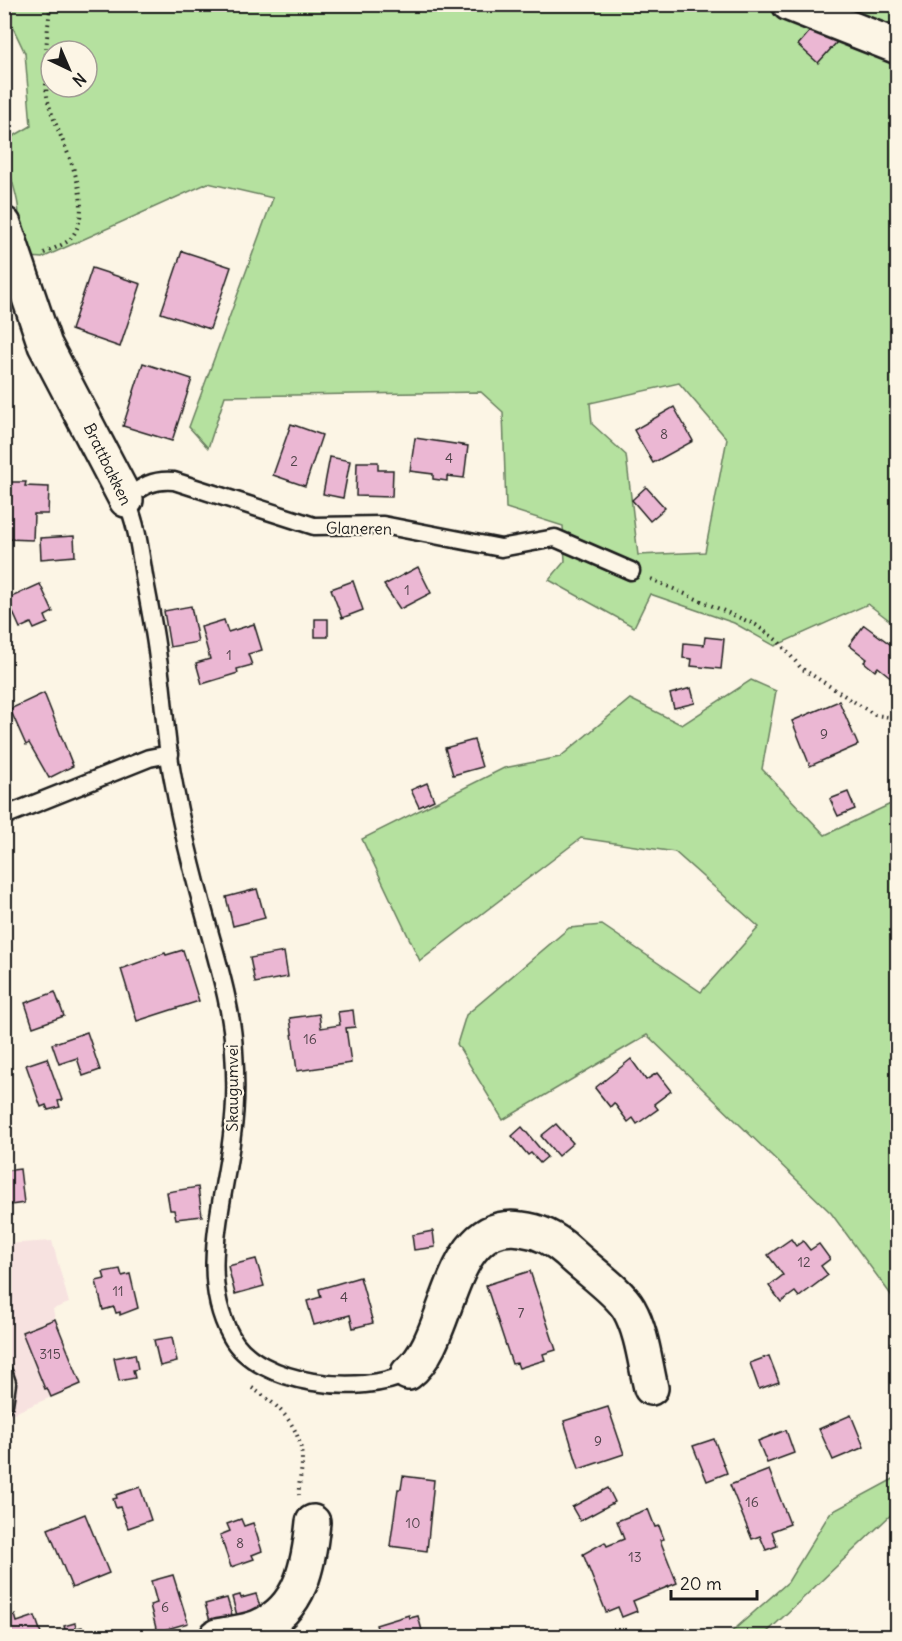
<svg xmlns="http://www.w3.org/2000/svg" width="902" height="1641" font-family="Delius,sans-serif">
<rect width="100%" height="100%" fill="#fcf5e5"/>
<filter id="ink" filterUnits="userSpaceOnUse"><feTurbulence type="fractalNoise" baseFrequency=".0167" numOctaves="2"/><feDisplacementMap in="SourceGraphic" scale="12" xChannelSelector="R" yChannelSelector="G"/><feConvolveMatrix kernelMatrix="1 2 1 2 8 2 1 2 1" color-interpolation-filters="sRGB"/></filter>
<g filter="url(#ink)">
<path fill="#f7e2e0" d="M 52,1241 L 69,1303 L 53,1309 L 55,1319 L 81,1384 L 5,1417 L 5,1244 Z"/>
<g fill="#b5e19f" stroke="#687e5e" stroke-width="1.5" fill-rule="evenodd">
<path d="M 5,4 L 897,5 L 897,626 L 868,604 L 775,646 L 734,623 L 650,594 L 634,627 L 549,580 L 565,561 L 563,526 L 506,508 L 503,412 L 481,392 L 225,396 L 208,448 L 189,427 L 273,198 L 208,183 L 42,258 L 30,257 L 17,229 C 25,200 4,173 5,141 L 31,126 L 25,53 L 5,11 ZM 51,51 L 87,51 L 87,87 L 51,87 ZM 679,383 L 727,439 L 705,552 L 638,555 L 626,455 L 592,424 L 590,403 Z"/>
<path d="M 751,680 L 776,691 L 762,769 L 825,835 L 897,801 L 897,1303 L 831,1213 L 647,1035 L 503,1120 L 457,1044 L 466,1015 L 569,928 L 602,925 L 701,992 L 759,927 L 675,852 L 581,838 L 420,961 L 362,839 L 504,768 L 560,757 L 630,699 L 682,725 Z"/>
<path d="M 897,1477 L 897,1509 L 763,1636 L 727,1636 L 788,1582 L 830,1513 Z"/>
</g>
<g fill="#ebb7d3" stroke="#1c1c1c" stroke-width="1.5">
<path d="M 817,23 L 837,42 L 818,63 L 798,45 Z"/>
<path d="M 182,251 L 231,267 L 210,329 L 161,313 Z"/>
<path d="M 92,268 L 141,284 L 120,347 L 71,330 Z"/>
<path d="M 143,363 L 192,379 L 172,441 L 123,426 Z"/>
<path d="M 674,407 L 693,441 L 653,463 L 634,430 Z"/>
<path d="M 291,424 L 322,435 L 305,486 L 273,475 Z"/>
<path d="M 415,438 L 468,446 L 464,478 L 447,476 L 447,481 L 433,479 L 433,474 L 410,471 Z"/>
<path d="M 330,457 L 350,461 L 343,498 L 323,494 Z"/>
<path d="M 357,462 L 378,462 L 378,470 L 393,470 L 392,497 L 356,496 Z"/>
<path d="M 4,482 L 26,482 L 25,486 L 49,487 L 48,514 L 34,514 L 33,540 L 6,539 Z"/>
<path d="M 646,487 L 665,508 L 650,521 L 632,500 Z"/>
<path d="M 74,536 L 75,556 L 41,559 L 40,538 Z"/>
<path d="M 418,567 L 431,593 L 400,609 L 384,585 Z"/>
<path d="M 353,581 L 363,610 L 342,618 L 331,589 Z"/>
<path d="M 40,584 L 53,612 L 45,616 L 48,623 L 34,629 L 31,623 L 20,628 L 7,599 Z"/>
<path d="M 191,606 L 198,642 L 170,647 L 164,611 Z"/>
<rect x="315" y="619" width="13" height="18"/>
<path d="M 224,620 L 228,632 L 254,624 L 262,650 L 248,654 L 252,665 L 237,669 L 238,673 L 202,684 L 196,663 L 210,659 L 201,627 Z"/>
<path d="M 864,625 L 898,650 L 898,672 L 893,679 L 878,667 L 875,671 L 864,662 L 867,659 L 849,645 Z"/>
<path d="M 705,637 L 724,639 L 721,669 L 691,666 L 692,659 L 683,658 L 684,643 L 704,645 Z"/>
<path d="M 691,688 L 695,703 L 674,708 L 670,694 Z"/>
<path d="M 44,693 L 73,766 L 49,778 L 29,743 L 26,745 L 10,709 Z"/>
<path d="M 839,701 L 858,745 L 810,766 L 792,721 Z"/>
<path d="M 474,740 L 482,767 L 453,775 L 445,748 Z"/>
<path d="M 427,783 L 434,800 L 419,807 L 411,790 Z"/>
<path d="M 848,792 L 855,809 L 838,816 L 830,799 Z"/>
<path d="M 257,889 L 265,918 L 233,926 L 226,897 Z"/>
<path d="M 183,950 L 199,1001 L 137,1021 L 121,969 L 165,953 L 166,955 Z"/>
<path d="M 284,952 L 288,977 L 255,983 L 250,958 Z"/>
<path d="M 55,992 L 64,1016 L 33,1027 L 25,1003 Z"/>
<path d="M 353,1010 L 355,1027 L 346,1028 L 351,1063 L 297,1071 L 290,1018 L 319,1014 L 321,1028 L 340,1025 L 338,1012 Z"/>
<path d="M 87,1032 L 100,1070 L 83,1076 L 77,1058 L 59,1064 L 52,1044 Z"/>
<path d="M 47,1058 L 62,1100 L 58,1101 L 60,1107 L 48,1110 L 46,1105 L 41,1107 L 26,1065 Z"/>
<path d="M 631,1059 L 646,1080 L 657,1073 L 671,1091 L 654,1104 L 658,1109 L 637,1124 L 633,1118 L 628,1122 L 614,1103 L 610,1107 L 595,1088 Z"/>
<path d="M 556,1124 L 573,1143 L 558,1156 L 541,1136 Z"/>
<path d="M 522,1127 L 547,1157 L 540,1163 L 531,1153 L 528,1155 L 512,1136 Z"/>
<path d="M 20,1169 L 24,1203 L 4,1206 L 4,1171 Z"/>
<path d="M 198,1187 L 202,1216 L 176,1219 L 174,1210 L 170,1210 L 167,1192 Z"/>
<path d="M 433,1231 L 435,1247 L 414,1250 L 412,1235 Z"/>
<path d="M 791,1239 L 796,1246 L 803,1241 L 810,1250 L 819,1244 L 830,1259 L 821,1266 L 828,1275 L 799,1297 L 795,1292 L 781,1302 L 769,1286 L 783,1275 L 768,1255 Z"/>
<path d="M 256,1259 L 264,1286 L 235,1294 L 228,1266 Z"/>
<path d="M 120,1269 L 122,1276 L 130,1274 L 138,1308 L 120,1315 L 120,1312 L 116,1313 L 114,1307 L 103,1310 L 96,1281 L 105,1279 L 103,1272 Z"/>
<path d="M 530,1271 L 556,1350 L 543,1354 L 545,1360 L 519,1368 L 517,1363 L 512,1364 L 486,1285 Z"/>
<path d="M 360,1277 L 373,1323 L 353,1328 L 350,1315 L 314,1325 L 307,1301 L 321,1297 L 319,1289 Z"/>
<path d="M 55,1319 L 81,1384 L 51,1397 L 47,1388 L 45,1389 L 22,1332 Z"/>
<path d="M 172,1337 L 177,1362 L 160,1366 L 154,1340 Z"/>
<path d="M 135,1354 L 138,1369 L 133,1370 L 135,1378 L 119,1381 L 114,1358 Z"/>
<path d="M 769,1356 L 779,1382 L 759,1389 L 750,1363 Z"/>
<path d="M 608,1407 L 624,1454 L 579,1469 L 564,1421 Z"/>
<path d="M 851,1415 L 864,1447 L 833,1460 L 819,1429 Z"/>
<path d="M 786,1430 L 794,1453 L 767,1463 L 758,1441 Z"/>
<path d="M 714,1439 L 727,1473 L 707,1481 L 693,1446 Z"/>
<path d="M 769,1470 L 790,1524 L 772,1531 L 777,1546 L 766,1550 L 760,1536 L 752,1539 L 730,1485 Z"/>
<path d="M 403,1476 L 434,1480 L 427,1551 L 390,1546 L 398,1489 L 401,1489 Z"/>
<path d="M 140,1487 L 151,1520 L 128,1528 L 120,1507 L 116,1508 L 113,1499 L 117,1498 L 116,1495 Z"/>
<path d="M 608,1488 L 615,1502 L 580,1521 L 572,1507 Z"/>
<path d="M 648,1509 L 655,1527 L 659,1526 L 664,1539 L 660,1540 L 677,1583 L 633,1601 L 637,1611 L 622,1617 L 618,1607 L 606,1612 L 583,1554 L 605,1542 L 607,1546 L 624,1539 L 617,1521 Z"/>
<path d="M 85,1514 L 109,1573 L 72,1588 L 48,1529 Z"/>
<path d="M 241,1519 L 244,1526 L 253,1523 L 262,1551 L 252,1555 L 254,1559 L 231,1567 L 220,1535 L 230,1531 L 227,1524 Z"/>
<path d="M 173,1575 L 188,1623 L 157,1632 L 150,1605 L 157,1603 L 151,1581 Z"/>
<path d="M 256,1594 L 263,1616 L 239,1623 L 232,1597 L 240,1595 L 241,1598 Z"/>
<path d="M 227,1598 L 235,1625 L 213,1631 L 205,1604 Z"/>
<path d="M 15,1615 L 17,1622 L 35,1616 L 42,1636 L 4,1636 L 4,1619 Z"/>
<path d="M 409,1615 L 410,1618 L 418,1616 L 423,1634 L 427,1633 L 428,1636 L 380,1636 L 376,1625 Z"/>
<path d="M 75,1623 L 76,1628 L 82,1627 L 85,1636 L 67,1636 L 64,1626 Z"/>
</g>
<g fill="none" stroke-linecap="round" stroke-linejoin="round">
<defs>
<g id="service">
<path d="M 4,816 L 149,758 L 170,754"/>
<path d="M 408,1373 C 362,1396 258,1386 231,1336 C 197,1275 225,1200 232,1135 C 236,1108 236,1079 234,1051 C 232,1008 218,964 207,923 C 193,874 181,825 172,774 C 165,737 164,697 158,659 C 155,632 149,604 144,576 C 140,551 137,524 126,500 C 141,486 154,479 174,481 L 314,526 L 383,525 L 501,548 L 555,538 L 631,571"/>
<path d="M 4,1374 L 7,1383 L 4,1404"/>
</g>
<g id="minor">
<path d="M 789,4 L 898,47"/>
<path d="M 4,224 L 45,345 L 126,500"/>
<path d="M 408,1373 C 452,1340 446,1218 521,1229 C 539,1231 555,1239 569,1252 C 585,1268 619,1291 629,1309 C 642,1332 645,1363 651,1388"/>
<path d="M 217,1636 C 231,1633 246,1632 258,1627 C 302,1609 309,1562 313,1522"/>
</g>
</defs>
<use href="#service" stroke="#1c1c1c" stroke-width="21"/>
<use href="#minor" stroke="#1c1c1c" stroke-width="38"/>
<g stroke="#1c1c1c" stroke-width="4" stroke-dasharray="1.5 4.5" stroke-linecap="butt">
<path d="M 44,253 C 52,249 67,244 72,237 C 99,200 57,138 48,101 C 43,81 47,25 51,4"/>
<path d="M 651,579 L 756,625 L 778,641 L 801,668 L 875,715 L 898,718"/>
<path d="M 252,1388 C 280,1406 302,1427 302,1462 C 302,1473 298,1484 299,1495"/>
</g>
<use href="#service" stroke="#fcf5e5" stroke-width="16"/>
<use href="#minor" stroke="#fcf5e5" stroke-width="33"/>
</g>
</g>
<g text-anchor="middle" stroke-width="4.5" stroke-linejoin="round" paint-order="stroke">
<g font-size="14" fill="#50434a">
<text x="664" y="439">8</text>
<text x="449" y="463">4</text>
<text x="294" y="466">2</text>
<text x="407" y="595">1</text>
<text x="229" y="660">1</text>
<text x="824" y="739">9</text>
<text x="310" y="1044">16</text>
<text x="804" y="1267">12</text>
<text x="118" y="1296">11</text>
<text x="344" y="1302">4</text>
<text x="521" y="1318">7</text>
<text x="50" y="1359">315</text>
<text x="598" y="1446">9</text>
<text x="752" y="1507">16</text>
<text x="413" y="1528">10</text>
<text x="240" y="1548">8</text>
<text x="635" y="1562">13</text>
<text x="165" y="1612">6</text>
</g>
<g font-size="16" fill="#1c1c1c" stroke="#fcf5e5">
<text transform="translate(108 464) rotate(64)" y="6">Brattbakken</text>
<text transform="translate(359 528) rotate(1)" y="6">Glaneren</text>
<text transform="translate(232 1088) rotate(-90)" y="6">Skaugumvei</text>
</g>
</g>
<rect width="902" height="1641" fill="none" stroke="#fcf5e5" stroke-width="24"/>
<rect x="12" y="12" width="878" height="1617" fill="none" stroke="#1c1c1c" stroke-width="2" filter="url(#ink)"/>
<g transform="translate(69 69) rotate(136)"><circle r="28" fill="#fcf5e5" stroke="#a29e95" stroke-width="1.5"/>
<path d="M0-4.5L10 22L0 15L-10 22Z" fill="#1c1c1c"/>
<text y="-9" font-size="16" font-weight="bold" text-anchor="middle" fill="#1c1c1c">N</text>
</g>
<path d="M671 1590v9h86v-9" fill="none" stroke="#1c1c1c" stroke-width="3"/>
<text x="680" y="1590" font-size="18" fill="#1c1c1c" stroke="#fcf5e5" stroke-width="4.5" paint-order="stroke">20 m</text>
</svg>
